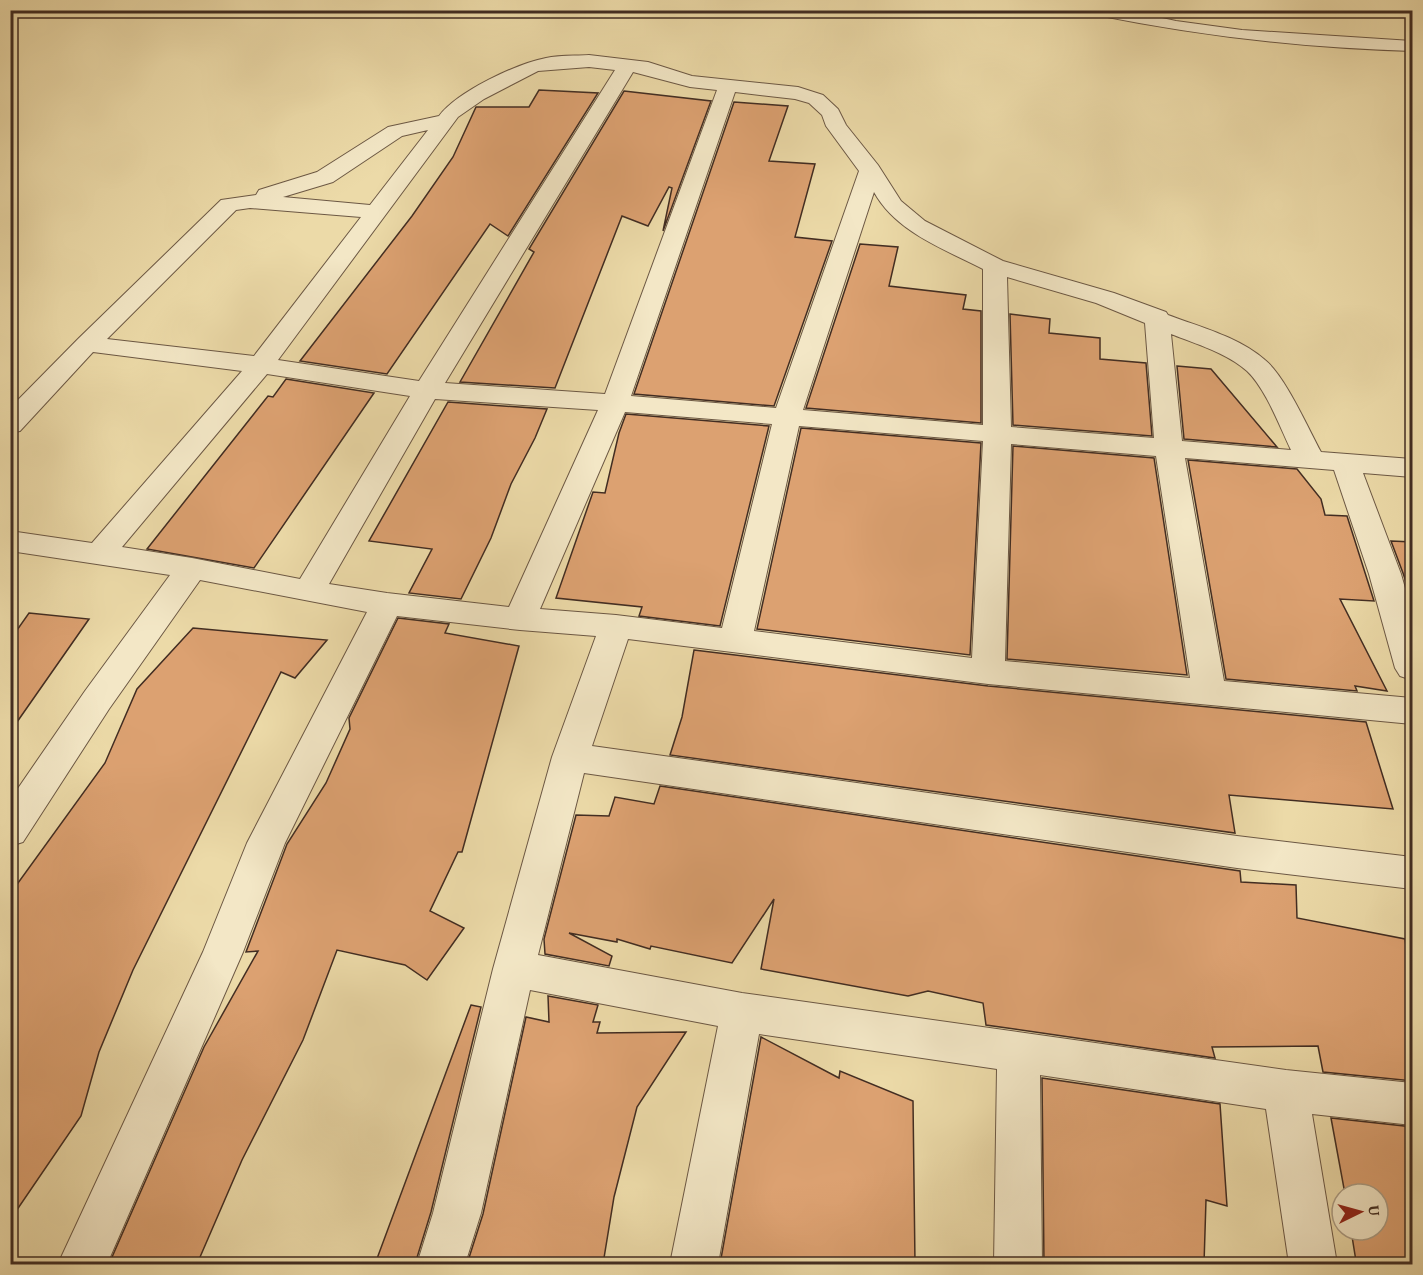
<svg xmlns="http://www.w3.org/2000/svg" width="1423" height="1275" font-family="'Gentium Book Plus',serif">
<rect width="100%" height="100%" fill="#ecdaa8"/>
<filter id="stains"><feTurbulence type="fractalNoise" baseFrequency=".00333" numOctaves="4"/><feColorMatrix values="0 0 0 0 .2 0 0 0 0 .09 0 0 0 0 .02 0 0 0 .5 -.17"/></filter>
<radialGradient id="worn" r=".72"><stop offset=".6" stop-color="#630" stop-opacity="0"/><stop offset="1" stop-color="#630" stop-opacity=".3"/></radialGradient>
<g fill="#dca171" stroke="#422d22" stroke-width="1.5">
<path d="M 539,90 L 598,93 L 508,236 L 490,224 L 387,374 L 300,361 L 412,216 L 453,157 L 476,107 L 529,107 Z"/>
<path d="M 624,91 L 711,101 L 663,231 L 672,188 L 669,187 L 648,226 L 622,216 L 555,388 L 460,382 L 534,252 L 529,249 Z"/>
<path d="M 734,102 L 788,106 L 769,161 L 815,164 L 795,237 L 832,241 L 774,406 L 634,394 Z"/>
<path d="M 860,244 L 898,247 L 889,286 L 966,295 L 963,309 L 981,311 L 981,423 L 806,408 Z"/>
<path d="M 1010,314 L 1050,319 L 1049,333 L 1100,338 L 1100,359 L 1146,363 L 1152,436 L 1013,425 Z"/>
<path d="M 1177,366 L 1211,369 L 1277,447 L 1184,439 Z"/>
<path d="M 286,379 L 374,393 L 254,568 L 147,549 L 268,396 L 273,397 Z"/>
<path d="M 448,402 L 547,409 L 535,438 L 511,484 L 491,538 L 461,599 L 409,593 L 432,549 L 369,541 Z"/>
<path d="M 626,414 L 769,426 L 720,626 L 639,616 L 642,607 L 556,598 L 593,492 L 605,493 L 619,433 Z"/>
<path d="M 801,428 L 981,443 L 970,655 L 757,629 Z"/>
<path d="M 1013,446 L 1154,458 L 1187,675 L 1007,659 Z"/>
<path d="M 1188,460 L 1297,469 L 1321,499 L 1325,515 L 1347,516 L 1374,601 L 1340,599 L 1387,691 L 1355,686 L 1357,691 L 1226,679 Z"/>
<path d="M 1391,541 L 1413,542 L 1413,603 L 1403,573 Z"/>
<path d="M 29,613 L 89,619 L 10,732 L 10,640 Z"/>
<path d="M 398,618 L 449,624 L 445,633 L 519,646 L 462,852 L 458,852 L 430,911 L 464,928 L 427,980 L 405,965 L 337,950 L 303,1040 L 242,1160 L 197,1264 L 109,1264 L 204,1047 L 258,951 L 246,952 L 287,844 L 326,783 L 350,729 L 349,718 Z"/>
<path d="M 193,628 L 327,640 L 295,678 L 281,672 L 133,970 L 99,1052 L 81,1116 L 10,1220 L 10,894 L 105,763 L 137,689 Z"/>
<path d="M 694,650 L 988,686 L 1366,722 L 1393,809 L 1229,795 L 1235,833 L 670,755 L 682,717 Z"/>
<path d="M 660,786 L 1240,871 L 1241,882 L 1296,885 L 1297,918 L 1405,939 L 1413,995 L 1413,1081 L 1323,1072 L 1318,1046 L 1212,1047 L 1215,1058 L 986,1025 L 983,1003 L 928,991 L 908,996 L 761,969 L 774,899 L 732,963 L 651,946 L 650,949 L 617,939 L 617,942 L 569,933 L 612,956 L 609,966 L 545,954 L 544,939 L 576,815 L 609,816 L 615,797 L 654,804 Z"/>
<path d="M 548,996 L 598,1005 L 593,1022 L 600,1022 L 597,1033 L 686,1032 L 637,1107 L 614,1197 L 603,1264 L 467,1264 L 483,1214 L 526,1017 L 549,1022 Z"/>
<path d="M 471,1005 L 481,1007 L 431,1212 L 415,1264 L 375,1264 Z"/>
<path d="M 761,1037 L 839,1078 L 840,1071 L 913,1101 L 915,1264 L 720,1264 Z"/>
<path d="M 1042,1078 L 1220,1104 L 1227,1206 L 1206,1200 L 1204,1264 L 1044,1264 Z"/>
<path d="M 1331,1118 L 1413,1127 L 1413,1264 L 1378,1264 L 1356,1261 L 1351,1230 L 1378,1230 L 1378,1194 L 1345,1194 Z"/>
</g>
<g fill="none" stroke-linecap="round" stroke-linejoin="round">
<defs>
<g id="minor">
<path d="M 1089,10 L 1125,10 L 1176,21 L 1242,30 L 1412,41 L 1412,51 C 1306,48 1201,36 1097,15 Z"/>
<path d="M 589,55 L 648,62 L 692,76 L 798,87 L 823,95 L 838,109 L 846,125 L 878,165 L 901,201 L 925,221 L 1003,261 L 1114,293 L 1166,312 L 1168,315 C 1200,327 1239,337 1265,360 C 1285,376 1308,428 1321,452 L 1412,459 L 1412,477 L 1363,473 L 1401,574 L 1412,613 L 1412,680 L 1400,676 L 1395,668 L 1369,574 L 1334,470 L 1185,458 L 1224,681 L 1412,698 L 1412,724 L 988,684 L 628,639 L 592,746 L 1237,836 L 1412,857 L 1412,889 L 1237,868 L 584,773 L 538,955 L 742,993 L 1286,1070 L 1412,1083 L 1412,1125 L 1312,1114 L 1337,1264 L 1289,1264 L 1266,1109 L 1040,1075 L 1042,1264 L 994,1264 L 997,1069 L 759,1034 L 718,1264 L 670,1264 L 718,1026 L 530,990 L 481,1213 L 465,1264 L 417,1264 L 433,1213 L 493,969 L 552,757 L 596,636 L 520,630 L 397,616 L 285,843 L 243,952 L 107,1264 L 58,1264 L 203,952 L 247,843 L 367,612 L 200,580 L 109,709 L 23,842 L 10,846 L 10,800 L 85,691 L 170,575 L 10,551 L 10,531 L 92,543 L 242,371 L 93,352 L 20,431 L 10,433 L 10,408 L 78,339 L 221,200 L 256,195 L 259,190 L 317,172 L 388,127 L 439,116 C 458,91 516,64 546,58 C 560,55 575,56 589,55 ZM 589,67 L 615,70 L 419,381 L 278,360 L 458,117 L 484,99 L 538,71 ZM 633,72 L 690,87 L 717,90 L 605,394 L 445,383 ZM 735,92 L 795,99 L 809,103 L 822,115 L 826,126 L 859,171 L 776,408 L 631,396 ZM 428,130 L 370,205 L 283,197 L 333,182 L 402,136 ZM 874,192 C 896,232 944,249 983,269 L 983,425 L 803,410 ZM 250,208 L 361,217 L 254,356 L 107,339 L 236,210 ZM 1007,277 L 1096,303 L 1145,323 L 1154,438 L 1011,427 ZM 1171,334 C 1196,344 1227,353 1247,371 C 1266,389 1280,427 1291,450 L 1182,441 ZM 267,374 L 410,396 L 300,579 L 192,558 L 122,547 ZM 435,399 L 598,410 L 509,607 L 387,593 L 329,584 ZM 625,412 L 772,424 L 722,628 L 616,615 L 540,609 ZM 799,426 L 983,441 L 972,658 L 754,631 ZM 1011,444 L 1156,456 L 1190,678 L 1005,661 Z"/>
</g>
</defs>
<use href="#minor" stroke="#6c5844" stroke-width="2"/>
<use href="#minor" fill="#f3e7c6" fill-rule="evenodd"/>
</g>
<rect width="1423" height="1275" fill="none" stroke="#ecdaa8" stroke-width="36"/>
<rect x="12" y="12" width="1399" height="1251" fill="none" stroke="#422d22" stroke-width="3"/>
<rect x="18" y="18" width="1387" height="1239" fill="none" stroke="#422d22" stroke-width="1.5"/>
<g transform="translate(1360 1212) rotate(85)"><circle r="28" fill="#f3e7c6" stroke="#ac9d84" stroke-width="1.5"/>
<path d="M0-4.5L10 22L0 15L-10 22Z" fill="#8f2418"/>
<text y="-9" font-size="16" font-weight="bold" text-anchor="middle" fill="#422d22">U</text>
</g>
<rect width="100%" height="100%" filter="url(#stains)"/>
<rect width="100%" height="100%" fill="url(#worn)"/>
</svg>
